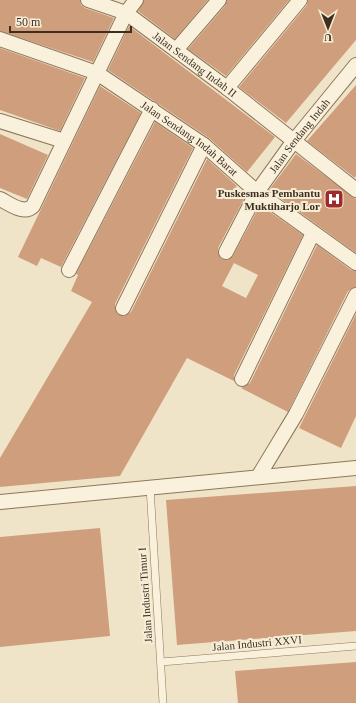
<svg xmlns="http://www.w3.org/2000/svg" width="356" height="703" font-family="'Times New Roman',serif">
<rect width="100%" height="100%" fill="#f0e4c8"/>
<g fill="#cf9f7d" fill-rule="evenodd">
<path d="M 0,0 L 80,0 L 81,5 L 85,8 L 114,18 L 93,62 L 0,31 Z"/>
<path d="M 144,0 L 208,0 L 175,39 L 138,11 Z"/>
<path d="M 227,0 L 289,0 L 226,76 L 188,49 L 225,6 Z"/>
<path d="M 308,0 L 356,0 L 356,40 L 286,123 L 239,87 L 307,5 Z"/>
<path d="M 129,26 L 275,137 L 247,172 L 209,138 L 108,70 Z"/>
<path d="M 0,48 L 85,78 L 60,131 L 0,110 Z"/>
<path d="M 356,85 L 356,176 L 355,178 L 307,141 Z"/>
<path d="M 100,86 L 141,113 L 61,267 L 41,258 L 37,266 L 18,257 Z"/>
<path d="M 155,122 L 193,148 L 115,304 L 115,309 L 119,315 L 124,316 L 131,312 L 207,159 L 237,186 L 234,189 L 246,195 L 218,248 L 218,253 L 222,259 L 227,260 L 233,256 L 260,205 L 303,235 L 234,375 L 234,381 L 187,358 L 120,476 L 0,487 L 0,458 L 92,302 L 71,291 L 78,275 L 76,274 ZM 234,263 L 258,275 L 246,298 L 222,286 Z"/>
<path d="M 0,134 L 48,155 L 27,199 L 0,188 Z"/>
<path d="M 296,154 L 356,199 L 356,253 L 269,190 Z"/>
<path d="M 317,245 L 351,270 L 356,271 L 356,287 L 348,291 L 288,412 L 241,388 L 250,383 Z"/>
<path d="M 356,314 L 356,416 L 341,448 L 299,428 Z"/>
<path d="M 356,486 L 356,631 L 177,645 L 166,500 Z"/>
<path d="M 100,528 L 110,636 L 0,647 L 0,537 Z"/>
<path d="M 356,662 L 356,703 L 238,703 L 235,671 Z"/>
</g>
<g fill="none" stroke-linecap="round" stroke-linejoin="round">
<defs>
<g id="service">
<path d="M 150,487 L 163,703"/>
<path d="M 161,662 L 356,646"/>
</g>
<g id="minor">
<path id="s1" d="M 88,0 L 126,13 L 227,88 L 356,190"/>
<path id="s2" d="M 0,39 L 97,73 L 204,145 L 257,192 L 356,263"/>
<path d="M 176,50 L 219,0"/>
<path d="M 227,88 L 300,0"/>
<path d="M 0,121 L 64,141"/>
<path d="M 0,199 C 10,204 24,215 33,206 L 126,13 L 136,0"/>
<path id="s3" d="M 226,252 L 257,192 L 293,142 L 356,65"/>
<path d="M 69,270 L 152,109"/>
<path d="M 123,308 L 204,145"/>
<path d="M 242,379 L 313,233"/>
<path d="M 258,477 L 296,414 L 356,295"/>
<path d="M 0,502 L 356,468"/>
</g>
</defs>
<use href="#service" stroke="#8d765c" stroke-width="8"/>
<use href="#minor" stroke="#8d765c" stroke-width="16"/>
<use href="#service" stroke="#faf1dc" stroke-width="7"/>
<use href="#minor" stroke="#faf1dc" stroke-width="14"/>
</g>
<defs>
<symbol id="hospital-square" viewBox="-11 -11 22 22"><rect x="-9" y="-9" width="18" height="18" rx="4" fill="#9e2a2b" stroke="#f7eed8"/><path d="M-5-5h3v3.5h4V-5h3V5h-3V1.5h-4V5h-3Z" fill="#fff"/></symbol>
</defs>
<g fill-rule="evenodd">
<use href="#hospital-square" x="323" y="188" width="22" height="22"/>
</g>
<g text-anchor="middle" stroke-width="4" stroke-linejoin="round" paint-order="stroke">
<g font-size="11" fill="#3d2e20" stroke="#f7eed8">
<text dy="4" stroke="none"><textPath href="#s1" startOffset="126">Jalan Sendang Indah II</textPath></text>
<text dy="4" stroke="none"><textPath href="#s3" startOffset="138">Jalan Sendang Indah</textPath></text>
<text dy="4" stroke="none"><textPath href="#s2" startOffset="216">Jalan Sendang Indah Barat</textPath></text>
<text transform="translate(145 595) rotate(-94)" y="4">Jalan Industri Timur I</text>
<text transform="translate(257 643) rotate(-5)" y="4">Jalan Industri XXVI</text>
</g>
<g font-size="11" font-weight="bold" fill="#3d2e20" stroke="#f7eed8" text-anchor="end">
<text x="320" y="197">Puskesmas Pembantu<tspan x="320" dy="13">Muktiharjo Lor</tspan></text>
</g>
</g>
<g transform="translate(328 28) rotate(180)" stroke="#f7eed8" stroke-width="3" paint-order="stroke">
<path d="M0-3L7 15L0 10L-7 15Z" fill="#3d2e20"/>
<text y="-6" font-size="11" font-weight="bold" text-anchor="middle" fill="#3d2e20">U</text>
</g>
<path d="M10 26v6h121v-6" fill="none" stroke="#3d2e20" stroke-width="2"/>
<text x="16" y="26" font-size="12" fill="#3d2e20" stroke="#f7eed8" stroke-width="3" paint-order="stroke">50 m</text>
</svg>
